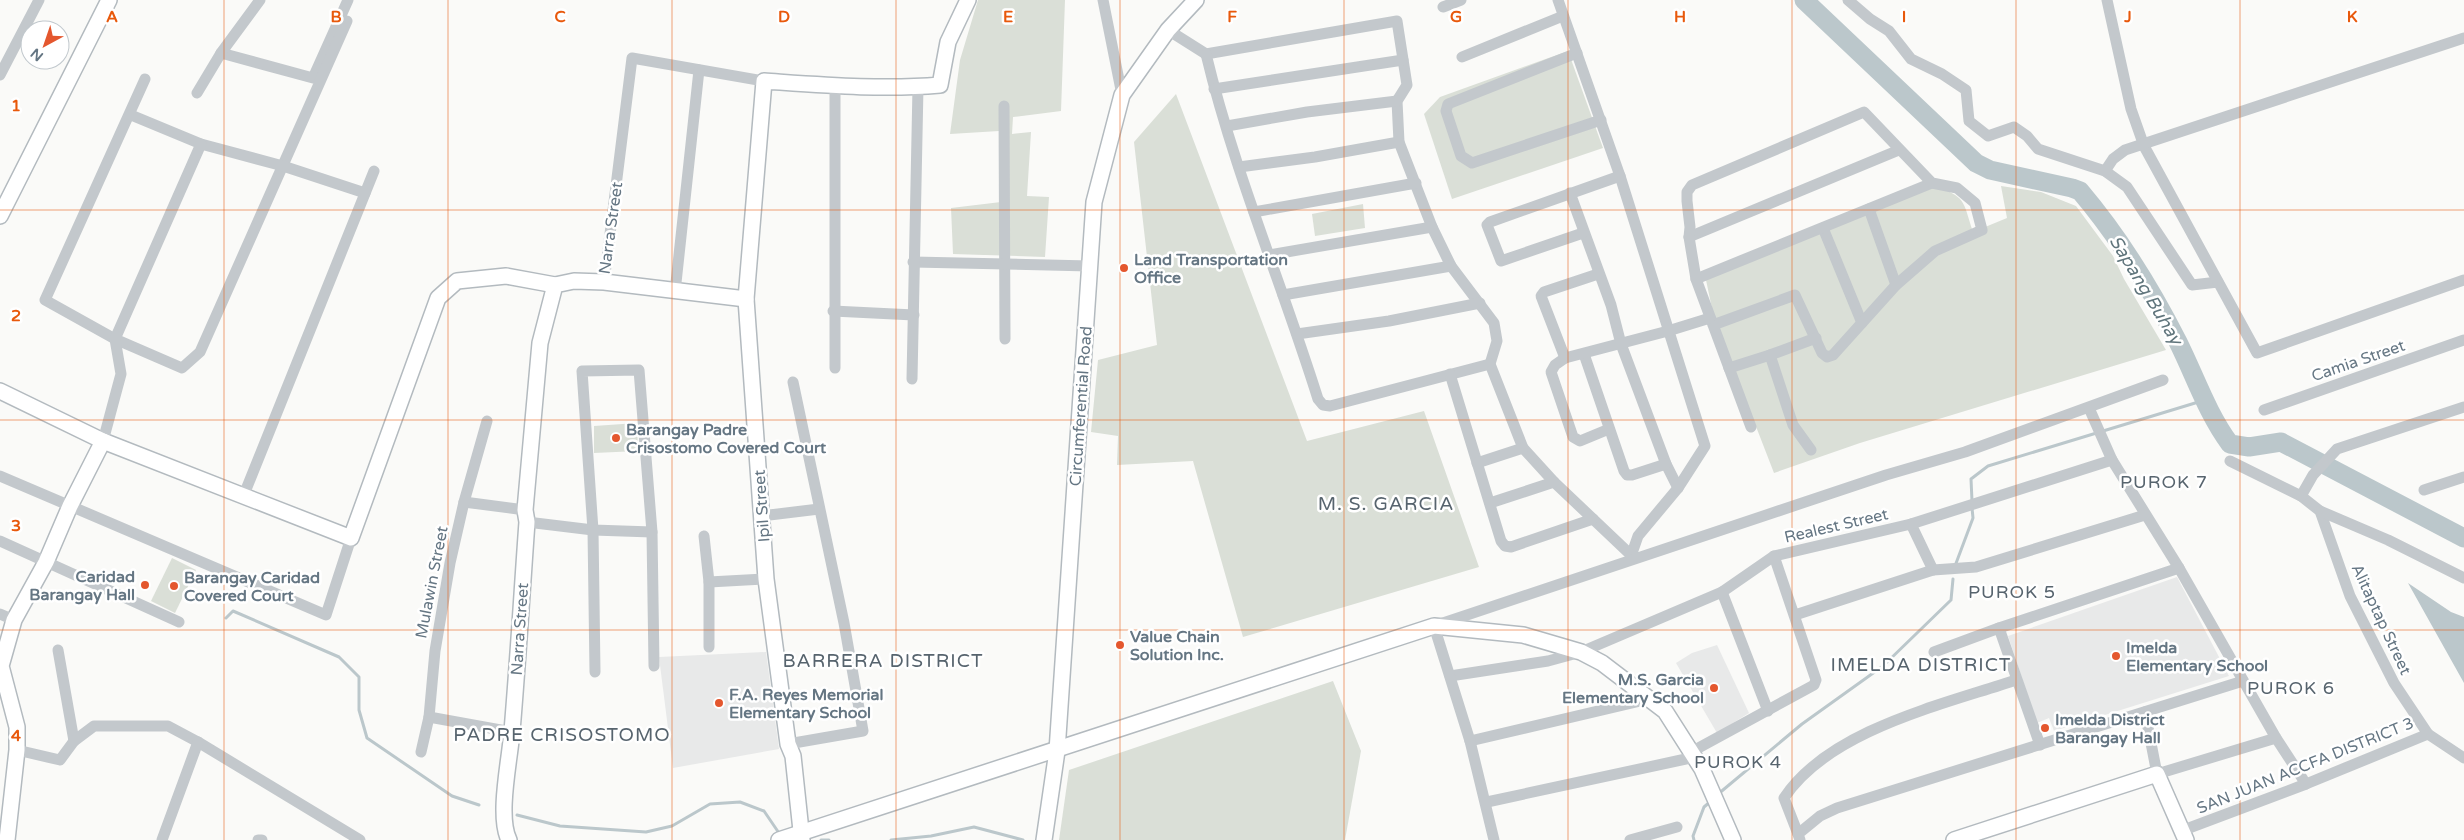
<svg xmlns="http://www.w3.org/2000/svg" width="2464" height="840" font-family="'Varela Round',sans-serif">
<rect width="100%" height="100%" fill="#fafaf8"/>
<g fill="#e8e9e9">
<path d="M 2177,577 L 2229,676 L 2054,731 L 2049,718 L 2037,723 L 2008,636 Z"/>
<path d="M 1717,645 L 1749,713 L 1717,733 L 1676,663 L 1692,653 Z"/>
<path d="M 766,652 L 779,749 L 673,768 L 659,657 Z"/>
</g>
<g fill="#dadfd7">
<path d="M 978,0 L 1065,0 L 1061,111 L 1013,117 L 1012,134 L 1031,132 L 1027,196 L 1049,197 L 1045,257 L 953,254 L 951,208 L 1001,202 L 999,131 L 950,134 L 960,60 Z"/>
<path d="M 1568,51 L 1603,148 L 1452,199 L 1424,114 L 1440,97 Z"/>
<path d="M 1176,94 L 1307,441 L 1424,411 L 1479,567 L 1243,637 L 1193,461 L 1117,465 L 1118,436 L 1091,432 L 1098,360 L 1157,345 L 1134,142 Z"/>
<path d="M 1933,185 C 1967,198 1962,199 1973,232 L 2007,218 L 2001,186 L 2041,192 L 2076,206 L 2113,256 L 2124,279 L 2166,350 L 1860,443 L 1774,473 L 1714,318 L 1706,280 Z"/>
<path d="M 1363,204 L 1365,228 L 1315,236 L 1312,214 Z"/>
<path d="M 637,423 L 638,451 L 594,453 L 594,426 Z"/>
<path d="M 172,558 L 196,570 L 175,613 L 151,601 Z"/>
<path d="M 1333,681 L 1361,751 L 1345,840 L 1059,840 L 1069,770 Z"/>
</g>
<path fill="#bbc7cb" d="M 2408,583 L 2451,612 L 2464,617 L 2464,683 Z"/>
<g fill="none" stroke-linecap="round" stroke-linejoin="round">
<g stroke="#bbc7cb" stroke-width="3">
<path d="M 1972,501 L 1971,479 L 1988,466 L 2205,400"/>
<path d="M 1955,566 L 1973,518 L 1972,508"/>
<path d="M 226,618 L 233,611 L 339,657 L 359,677 L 359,710 L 367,738 L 452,796 L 479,805"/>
<path d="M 1717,795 L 1802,724 L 1883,666 L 1951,600 L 1953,579"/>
<path d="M 517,815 L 560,826 L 646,832 L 672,826 L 710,804 L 740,802 L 764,811 L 781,836"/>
<path d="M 821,840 L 829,840"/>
<path d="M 891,840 L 931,836 L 974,827 L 1023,840"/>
<path d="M 1694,840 L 1693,836 L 1704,807 L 1711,801"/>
</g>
<path stroke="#bbc7cb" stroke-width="19" d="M 1804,0 L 1976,163 L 1990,170 L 2072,188 L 2080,191 C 2119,237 2151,289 2178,342 C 2195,376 2207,413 2230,444 L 2249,447 L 2281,442 L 2464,538"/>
<defs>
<g id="secondary">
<path d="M 0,216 L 109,0"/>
<path d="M 0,391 L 103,441 L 351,538 L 438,298 L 457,281 L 506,276 L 555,285"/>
<path d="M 7,840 L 17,750 L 17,727 L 1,666 L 14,620 L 46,562 L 70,506 L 103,441"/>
<path d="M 509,840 C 497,816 510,759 512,731 C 518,661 522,591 527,522 L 525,510 L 540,343 L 555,285 L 574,281 L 604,282 L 746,299"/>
<path d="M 779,840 L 1434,626 L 1523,635 L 1581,652 L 1602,663 L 1665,711 L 1702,769 L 1733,840"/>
<path d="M 802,840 L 793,756 L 788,744 L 766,579 L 746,299 L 764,81 C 823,85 882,90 940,85 L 948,42 L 968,0"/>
<path d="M 1044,840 L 1057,751 L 1094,202 L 1122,95 L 1168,30 L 1196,0"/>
<path d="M 1954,840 L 2157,774 L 2186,840"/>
</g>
</defs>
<use href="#secondary" stroke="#b3babf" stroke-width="18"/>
<g stroke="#c3c8cc" stroke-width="11">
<path d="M 1103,0 L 1122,95"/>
<path d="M 1558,0 L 1620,176 L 1705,446 L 1678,488 L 1638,536 L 1630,559"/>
<path d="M 1848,0 L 1870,19 L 1889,31 L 1911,59 L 1942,74 L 1966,90 L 1969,121 L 1988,136 L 2014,127 L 2027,136 L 2038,149 L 2105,171 L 2127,187 L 2192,285 L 2218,282"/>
<path d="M 2107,0 L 2131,109 L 2144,146 L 2257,353 L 2464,280"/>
<path d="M 1443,7 L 1461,0"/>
<path d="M 1168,30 L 1206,54 L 1397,21 L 1407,85 L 1397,101 L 1399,142 L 1432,227 L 1451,266 L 1494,323 L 1497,341 L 1490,364 L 1523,448 L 1554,482 L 1632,556"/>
<path d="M 221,53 L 313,78 L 348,0"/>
<path d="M 1577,53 L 1448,104 L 1446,111 L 1461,156 L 1472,163 L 1601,120"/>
<path d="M 1206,54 C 1234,171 1282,284 1318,399 L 1323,405 L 1330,406 L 1490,364"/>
<path d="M 1462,57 L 1563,16"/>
<path d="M 0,75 L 39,0"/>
<path d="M 145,79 L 45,300 L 115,339 L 182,368 L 200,352 L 347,21"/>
<path d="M 1214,89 L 1403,60"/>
<path d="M 197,93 L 221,53 L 260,0"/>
<path d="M 1004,106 L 1005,339"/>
<path d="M 131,115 L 201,144 L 283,166 L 365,193"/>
<path d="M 1227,126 L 1307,112 L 1397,101"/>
<path d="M 1239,167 L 1315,157 L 1399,142"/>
<path d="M 2105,171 L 2113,159 L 2125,150 L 2464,38"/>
<path d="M 1570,193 L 1611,305 L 1621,344 L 1666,464 L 1678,488"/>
<path d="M 1869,209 L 1896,285"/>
<path d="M 1254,212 L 1416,183"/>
<path d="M 1823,228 L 1862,323"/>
<path d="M 1583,233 L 1501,261 L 1487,225 L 1490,222 L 1620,176"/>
<path d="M 1689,237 L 1899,150"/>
<path d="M 1269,255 L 1432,227"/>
<path d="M 913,262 L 1090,266"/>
<path d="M 1696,279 L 1932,183"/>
<path d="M 604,282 L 632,58 L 764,81"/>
<path d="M 675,292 L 699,70"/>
<path d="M 1283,295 L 1451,266"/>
<path d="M 833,311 L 914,315"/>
<path d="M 1713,325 L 1795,295 L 1822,353 L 1827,357 L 1833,355 L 1896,285 L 1935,251 L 1982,230 L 1975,203 L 1957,188 L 1932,183 L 1864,112 L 1692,185 L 1687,192 L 1687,201 L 1690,227 L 1689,237 L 1696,279 L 1751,427"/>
<path d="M 1297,334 L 1389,321 L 1480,303"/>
<path d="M 1584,354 L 1624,471 L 1627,475 L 1632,475 L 1666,464"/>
<path d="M 1770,355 L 1793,425 L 1811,450"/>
<path d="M 1565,358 L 1541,296 L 1544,292 L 1598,274"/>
<path d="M 835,368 L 835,86"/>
<path d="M 1729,368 L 1770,355 L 1816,338"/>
<path d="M 1450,374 L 1501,541 L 1505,546 L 1511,547 L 1593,519"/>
<path d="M 912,379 L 918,87"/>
<path d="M 2089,408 L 2112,460 L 2179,568 L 2276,738 L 2306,784"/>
<path d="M 2264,410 L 2464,340"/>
<path d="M 1609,429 L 1580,441 L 1573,437 L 1551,372 L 1555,365 L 1565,358 L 1668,331 L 1710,318"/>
<path d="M 103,441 L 121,374 L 115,339 L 201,144"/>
<path d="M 2230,461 L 2301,496 L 2320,511 L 2350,596 L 2394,683 L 2428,734"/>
<path d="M 1477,463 L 1523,448"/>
<path d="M 0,476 L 326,615 L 351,538"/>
<path d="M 2424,490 L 2464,477"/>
<path d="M 2301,496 L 2313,475 L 2337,449 L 2464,407"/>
<path d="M 243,497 L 374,171"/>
<path d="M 464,502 L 525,510"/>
<path d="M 1490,503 L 1554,482"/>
<path d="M 2320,511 L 2388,540 L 2464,578"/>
<path d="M 761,516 L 819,509"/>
<path d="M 527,522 L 593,530 L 652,532"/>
<path d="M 1911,524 L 1933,570"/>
<path d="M 704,536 L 709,582 L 709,647"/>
<path d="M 0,541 L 179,622"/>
<path d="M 709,582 L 766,579"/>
<path d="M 1722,592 L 1768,711"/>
<path d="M 0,614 L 14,620"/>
<path d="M 1795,615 L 1933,570 L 1976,567 L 2145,515"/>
<path d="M 1999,628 L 2040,745"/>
<path d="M 58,650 L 74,741"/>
<path d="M 1934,652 L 1999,628 L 2179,568"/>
<path d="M 595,672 L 593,530 L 582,371 L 639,370 L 652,532 L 654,666"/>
<path d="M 1450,676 L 1548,661 L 1581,652 L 1722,592 L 1774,556 L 1911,524 L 2112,460"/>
<path d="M 2145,712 L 2157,774 L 2276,738"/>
<path d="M 429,717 L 512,732"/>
<path d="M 1470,741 L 1649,699"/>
<path d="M 788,744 L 863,731 L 844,623 L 793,382"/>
<path d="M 17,750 L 60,760 L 74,741 L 94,726 L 168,726 L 198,742 L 360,840"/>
<path d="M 421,752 L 429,717 L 435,651 L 450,563 L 464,502 L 487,421"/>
<path d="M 1691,752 L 1814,685 L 1816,680 L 1774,556"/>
<path d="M 1487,802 L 1695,757"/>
<path d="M 2181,831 L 2306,784 L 2428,734 L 2464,758"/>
<path d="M 1798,834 L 1784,798 C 1829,730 1942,705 2016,680"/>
<path d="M 162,840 L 198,742"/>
<path d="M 258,840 L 262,840"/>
<path d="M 1494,840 L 1470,741 L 1434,626 L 1886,475 L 1965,452 L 2163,380"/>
<path d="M 1630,840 L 1677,827"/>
<path d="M 1800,840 L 1798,834 L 1820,816 L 1837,808 L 2243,681"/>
</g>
<use href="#secondary" stroke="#fff" stroke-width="15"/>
</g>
<path fill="none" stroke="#e8590c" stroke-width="1" stroke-opacity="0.55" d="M 224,0 L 224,840M 448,0 L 448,840M 672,0 L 672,840M 896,0 L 896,840M 1120,0 L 1120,840M 1344,0 L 1344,840M 1568,0 L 1568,840M 1792,0 L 1792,840M 2016,0 L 2016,840M 2240,0 L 2240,840M 0,210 L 2464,210M 0,420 L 2464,420M 0,630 L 2464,630"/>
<g fill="#e4572e" stroke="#fff" stroke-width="2">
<circle cx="1124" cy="268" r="5"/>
<circle cx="616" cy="438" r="5"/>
<circle cx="145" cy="585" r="5"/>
<circle cx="174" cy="586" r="5"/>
<circle cx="1120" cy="645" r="5"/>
<circle cx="2116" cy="656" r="5"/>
<circle cx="1714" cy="688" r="5"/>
<circle cx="719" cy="703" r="5"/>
<circle cx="2045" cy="728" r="5"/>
</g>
<g text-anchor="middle" stroke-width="5" stroke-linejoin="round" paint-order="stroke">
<g font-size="16" fill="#657683" stroke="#fff">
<text transform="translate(610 228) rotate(-82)" y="6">Narra Street</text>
<text transform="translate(2358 360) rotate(-19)" y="6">Camia Street</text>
<text transform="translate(1080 406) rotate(-86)" y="6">Circumferential Road</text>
<text transform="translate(761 506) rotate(-94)" y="6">Ipil Street</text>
<text transform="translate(1836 525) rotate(-13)" y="6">Realest Street</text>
<text transform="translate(431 582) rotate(-79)" y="6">Mulawin Street</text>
<text transform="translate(2382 619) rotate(65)" y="6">Alitaptap Street</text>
<text transform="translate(519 629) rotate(-86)" y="6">Narra Street</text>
<text transform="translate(2305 765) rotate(-22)" y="6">SAN JUAN ACCFA DISTRICT 3</text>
</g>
<g font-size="16" font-weight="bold" fill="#657683" stroke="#fff" text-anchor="start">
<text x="1134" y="265">Land Transportation<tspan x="1134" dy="18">Office</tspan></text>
<text x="626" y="435">Barangay Padre<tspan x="626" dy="18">Crisostomo Covered Court</tspan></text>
<text x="135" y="582" text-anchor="end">Caridad<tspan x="135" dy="18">Barangay Hall</tspan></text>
<text x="184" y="583">Barangay Caridad<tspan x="184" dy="18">Covered Court</tspan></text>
<text x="1130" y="642">Value Chain<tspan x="1130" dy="18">Solution Inc.</tspan></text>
<text x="2126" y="653">Imelda<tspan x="2126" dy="18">Elementary School</tspan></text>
<text x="1704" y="685" text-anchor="end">M.S. Garcia<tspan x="1704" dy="18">Elementary School</tspan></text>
<text x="729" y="700">F.A. Reyes Memorial<tspan x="729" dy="18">Elementary School</tspan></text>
<text x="2055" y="725">Imelda District<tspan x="2055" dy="18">Barangay Hall</tspan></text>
</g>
<g font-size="18" font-style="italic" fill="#60757c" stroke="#fff">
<text transform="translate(2146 290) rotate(59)" y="6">Sapang Buhay</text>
</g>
<g font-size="18" letter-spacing="1" fill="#57646e" stroke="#fff">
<text x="2164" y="488">PUROK 7</text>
<text x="2012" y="598">PUROK 5</text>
<text x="2291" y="694">PUROK 6</text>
<text x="1738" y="768">PUROK 4</text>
</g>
<g font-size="19" letter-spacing="1" fill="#57646e" stroke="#fff">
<text x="1386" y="510">M. S. GARCIA</text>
<text x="883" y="667">BARRERA DISTRICT</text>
<text x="1921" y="671">IMELDA DISTRICT</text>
<text x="562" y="741">PADRE CRISOSTOMO</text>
</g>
</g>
<g font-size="16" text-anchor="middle" font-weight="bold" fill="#e8590c" stroke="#fff" stroke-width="5" stroke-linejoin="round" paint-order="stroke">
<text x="112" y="22">A</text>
<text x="336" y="22">B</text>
<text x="560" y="22">C</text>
<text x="784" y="22">D</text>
<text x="1008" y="22">E</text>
<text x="1232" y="22">F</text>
<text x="1456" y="22">G</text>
<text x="1680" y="22">H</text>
<text x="1904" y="22">I</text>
<text x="2128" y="22">J</text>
<text x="2352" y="22">K</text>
<text x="16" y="111">1</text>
<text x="16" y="321">2</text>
<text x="16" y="531">3</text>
<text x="16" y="741">4</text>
</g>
<g transform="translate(45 45) rotate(220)"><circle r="24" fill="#ffffff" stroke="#c1c8cd"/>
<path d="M0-4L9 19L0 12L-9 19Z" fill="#e4572e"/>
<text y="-8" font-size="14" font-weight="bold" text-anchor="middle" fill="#657683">N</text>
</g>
</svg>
